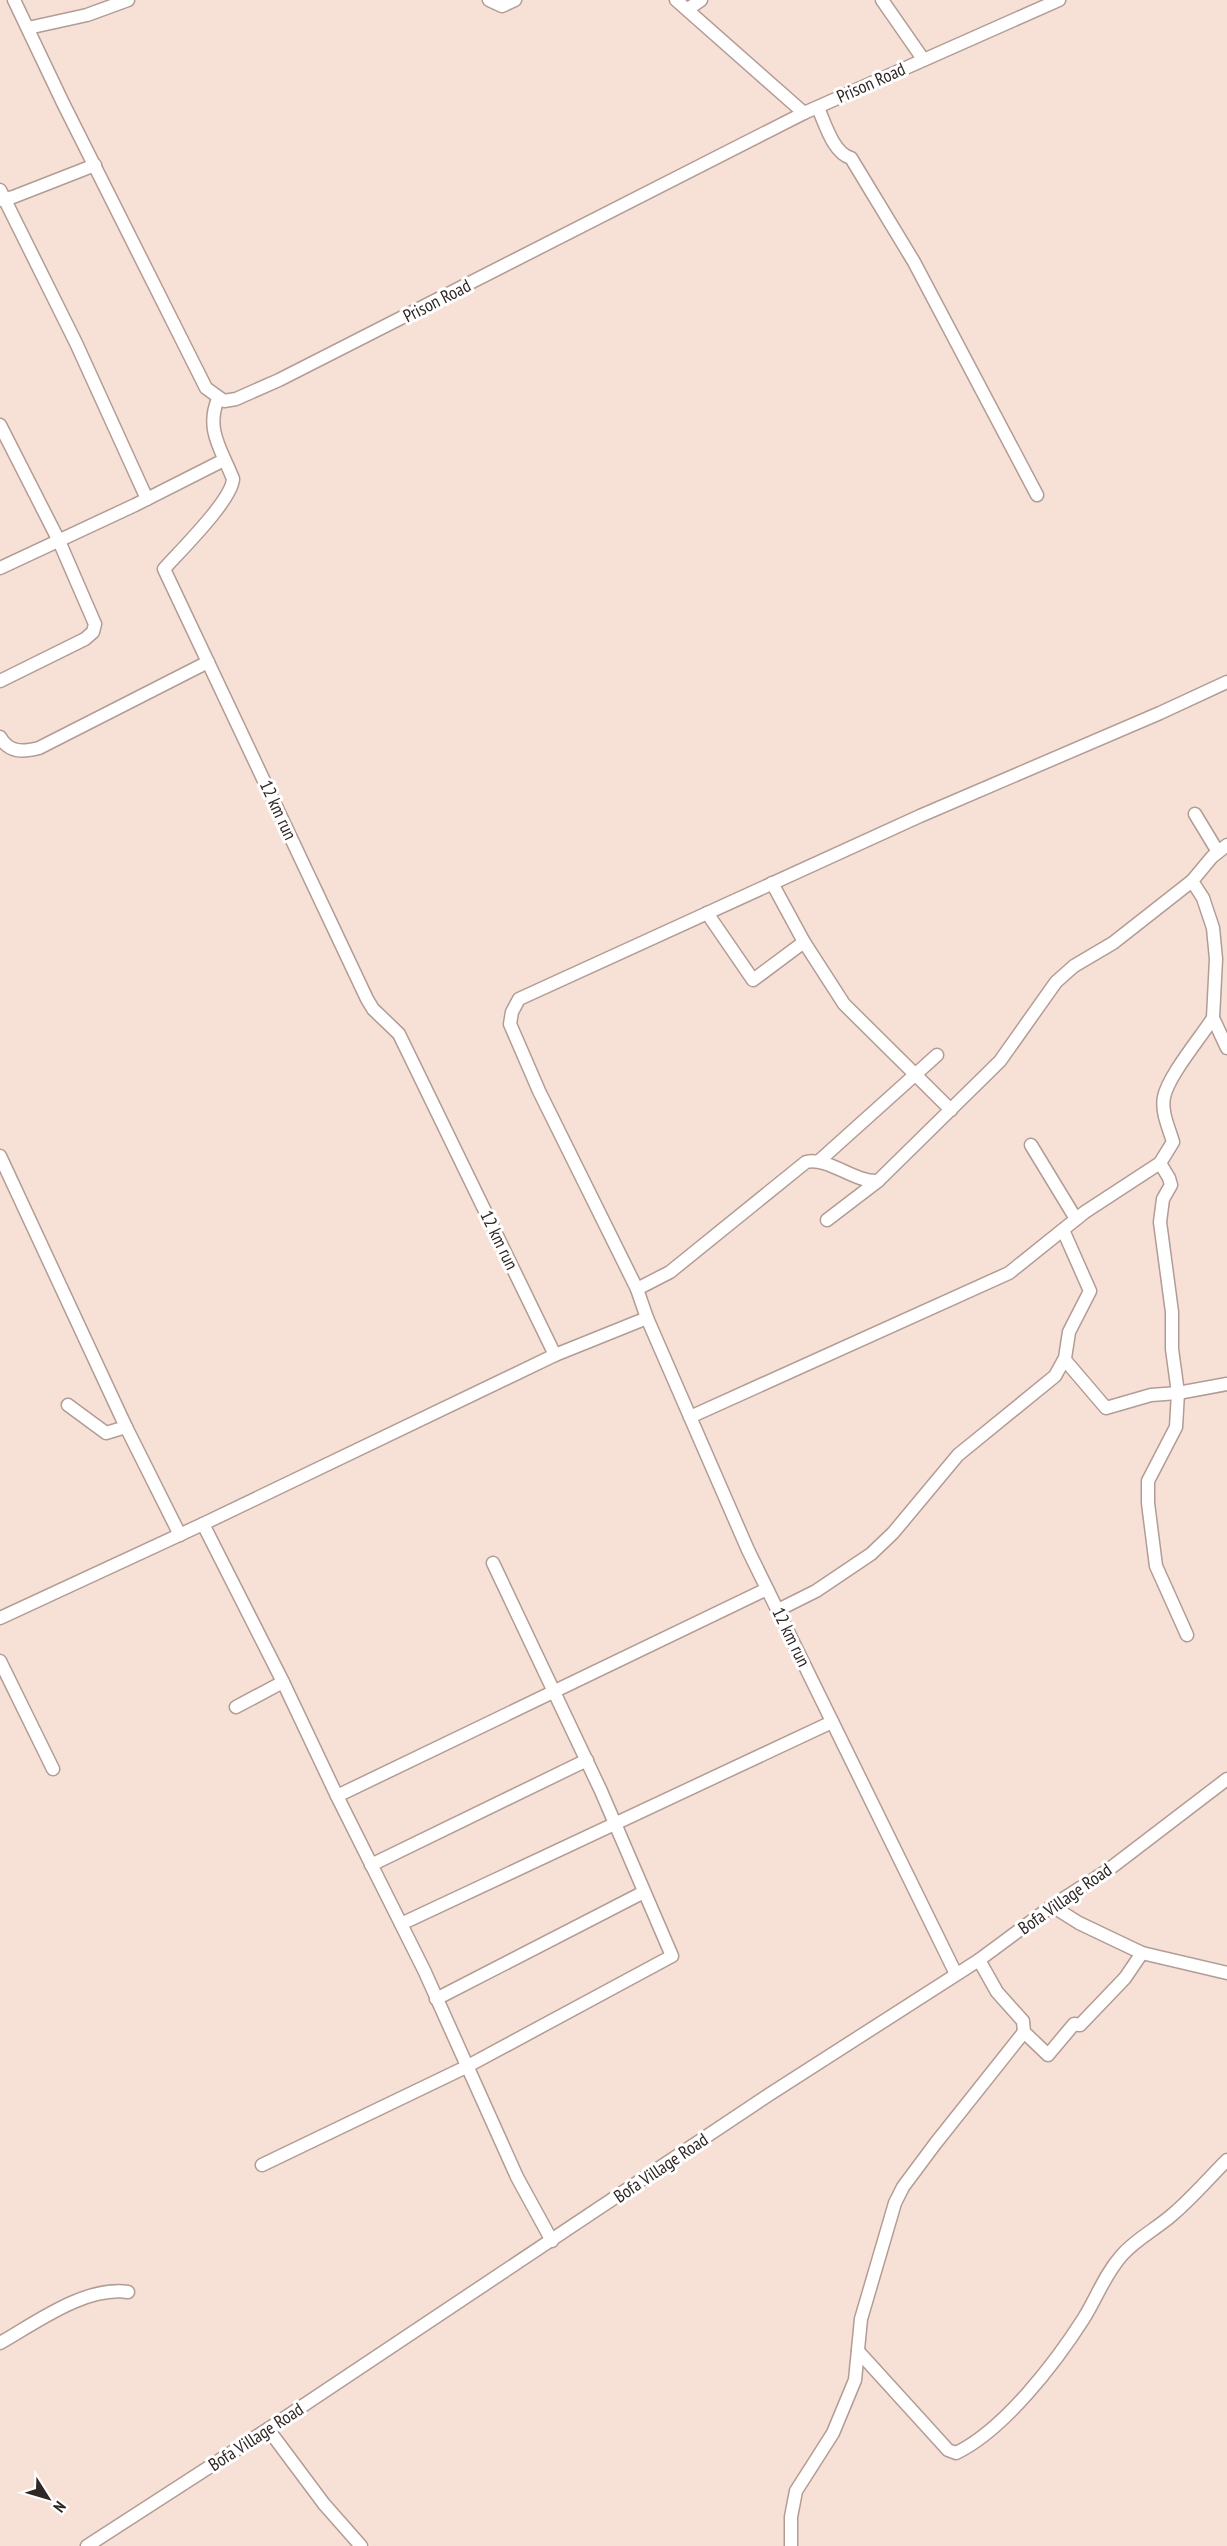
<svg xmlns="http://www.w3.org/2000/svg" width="1227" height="2546" font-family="'PT Sans Narrow',sans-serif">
<rect width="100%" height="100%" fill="#f7e1d7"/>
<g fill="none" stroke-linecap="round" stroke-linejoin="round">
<defs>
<g id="minor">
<path d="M 14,0 L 63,103 L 206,388 L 224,401 L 236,399 L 279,380 L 804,113 L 1059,0"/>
<path d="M 489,0 L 502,6 L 515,0"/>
<path d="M 676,0 L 804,113"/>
<path d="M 882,0 L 923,59"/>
<path d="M 688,9 L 701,0"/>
<path d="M 28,28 L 87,15 L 128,0"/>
<path d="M 818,108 C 825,123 833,153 851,158 L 914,262 L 1037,495"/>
<path d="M 0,190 L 76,343 L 147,499"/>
<path d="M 0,200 L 13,197 L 95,165"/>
<path d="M 218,399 C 205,430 222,450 233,479 C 232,500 180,551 164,569 L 367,999 L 373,1009 L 399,1034 L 555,1355 L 647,1318 L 748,1550 L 956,1974"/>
<path d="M 0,425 L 59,541 L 95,624 L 93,632 L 85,639 L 0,681"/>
<path d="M 0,568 L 135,505 L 224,460"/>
<path d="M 0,737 C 9,753 23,752 39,748 L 208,662"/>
<path d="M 1195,814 L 1218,852"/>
<path d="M 1227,845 L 1212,857 L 1192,881 L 1203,898 L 1213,928 L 1216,959 L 1213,1018 L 1227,1048"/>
<path d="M 772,883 L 804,942 L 844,1004 L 951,1110"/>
<path d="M 707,913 L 753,980 L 804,942"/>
<path d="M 1031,1145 L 1076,1219"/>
<path d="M 0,1156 L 126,1427"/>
<path d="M 819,1161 L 937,1055"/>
<path d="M 1160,1163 L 1169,1178 L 1171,1185 L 1163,1199 L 1160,1222 L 1172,1312 L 1172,1349 L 1178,1393 L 1176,1427 L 1148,1481 L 1148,1503 L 1156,1566 L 1187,1635"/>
<path d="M 827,1220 L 878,1181"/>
<path d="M 637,1289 L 670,1272 L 806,1162 C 829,1157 853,1182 878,1181 L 1000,1061 L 1056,982 L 1074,966 L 1113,943 L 1192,881"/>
<path d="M 647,1318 L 637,1289 L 539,1091 L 510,1024 L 512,1012 L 519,999 L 920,816 L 1160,713 L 1227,682"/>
<path d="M 1065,1360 L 1106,1408 L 1151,1395 L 1178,1393 L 1227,1384"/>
<path d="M 68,1405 L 106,1433 L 126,1427 L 180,1535"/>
<path d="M 690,1417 L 1009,1273 L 1085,1212 L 1160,1163 L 1173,1142 C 1169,1128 1161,1112 1164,1097 C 1168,1076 1201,1037 1213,1018"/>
<path d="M 203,1524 L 283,1682 L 337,1796 L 424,1970 L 517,2177 L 552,2241"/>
<path d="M 778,1610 L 816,1591 L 871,1554 L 893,1533 L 958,1455 L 1055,1376 L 1065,1358 L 1069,1332 L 1090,1291 L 1063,1230"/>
<path d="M 0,1618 L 203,1524 L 555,1355"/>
<path d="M 0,1661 L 53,1769"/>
<path d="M 236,1707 L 283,1682"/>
<path d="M 337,1796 L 767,1589"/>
<path d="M 371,1865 L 587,1760"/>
<path d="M 1052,1906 L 1079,1923 L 1142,1953 L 1227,1973"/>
<path d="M 401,1924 L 832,1722"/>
<path d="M 979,1960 L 997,1992 L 1023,2021 L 1024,2032 L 1048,2055 L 1074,2024 L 1080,2025 L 1125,1978 L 1142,1953"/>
<path d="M 436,1999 L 644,1892"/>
<path d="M 262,2165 L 466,2067 L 672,1956 L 601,1791 L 493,1563"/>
<path d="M 0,2343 C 37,2322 85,2286 128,2292"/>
<path d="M 858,2351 L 948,2450 L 956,2453 C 1004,2430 1056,2362 1084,2318 C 1097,2297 1105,2274 1122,2255 C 1136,2239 1156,2229 1172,2215 C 1192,2198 1209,2178 1227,2160"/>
<path d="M 268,2429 L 324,2504 L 361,2546"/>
<path d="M 87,2546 L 268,2429 L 770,2094 L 979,1960 L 1052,1906 L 1108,1870 L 1227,1779"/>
<path d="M 791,2546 L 791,2517 L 796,2491 L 833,2433 L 855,2380 L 861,2319 L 895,2203 L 903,2187 L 935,2144 L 1024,2032"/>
</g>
</defs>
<use href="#minor" stroke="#b29c94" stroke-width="15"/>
<use href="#minor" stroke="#fff" stroke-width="12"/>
</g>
<g text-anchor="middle" stroke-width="6" stroke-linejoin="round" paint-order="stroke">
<g font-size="18" fill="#2f2724" stroke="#fff">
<text transform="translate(871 83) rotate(-24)" y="6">Prison Road</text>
<text transform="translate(437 301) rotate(-27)" y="6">Prison Road</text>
<text transform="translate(278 810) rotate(65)" y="6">12 km run</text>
<text transform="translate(499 1240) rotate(64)" y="6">12 km run</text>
<text transform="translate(791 1637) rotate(64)" y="6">12 km run</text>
<text transform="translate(1065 1899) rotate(-35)" y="6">Bofa Village Road</text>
<text transform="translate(661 2168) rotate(-34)" y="6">Bofa Village Road</text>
<text transform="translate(256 2437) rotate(-33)" y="6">Bofa Village Road</text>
</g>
</g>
<g transform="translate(48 2498) rotate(127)" stroke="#ffffff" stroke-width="4.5" paint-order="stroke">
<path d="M0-4.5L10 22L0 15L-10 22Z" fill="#2f2724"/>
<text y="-9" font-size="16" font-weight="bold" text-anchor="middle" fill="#2f2724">N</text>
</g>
</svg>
